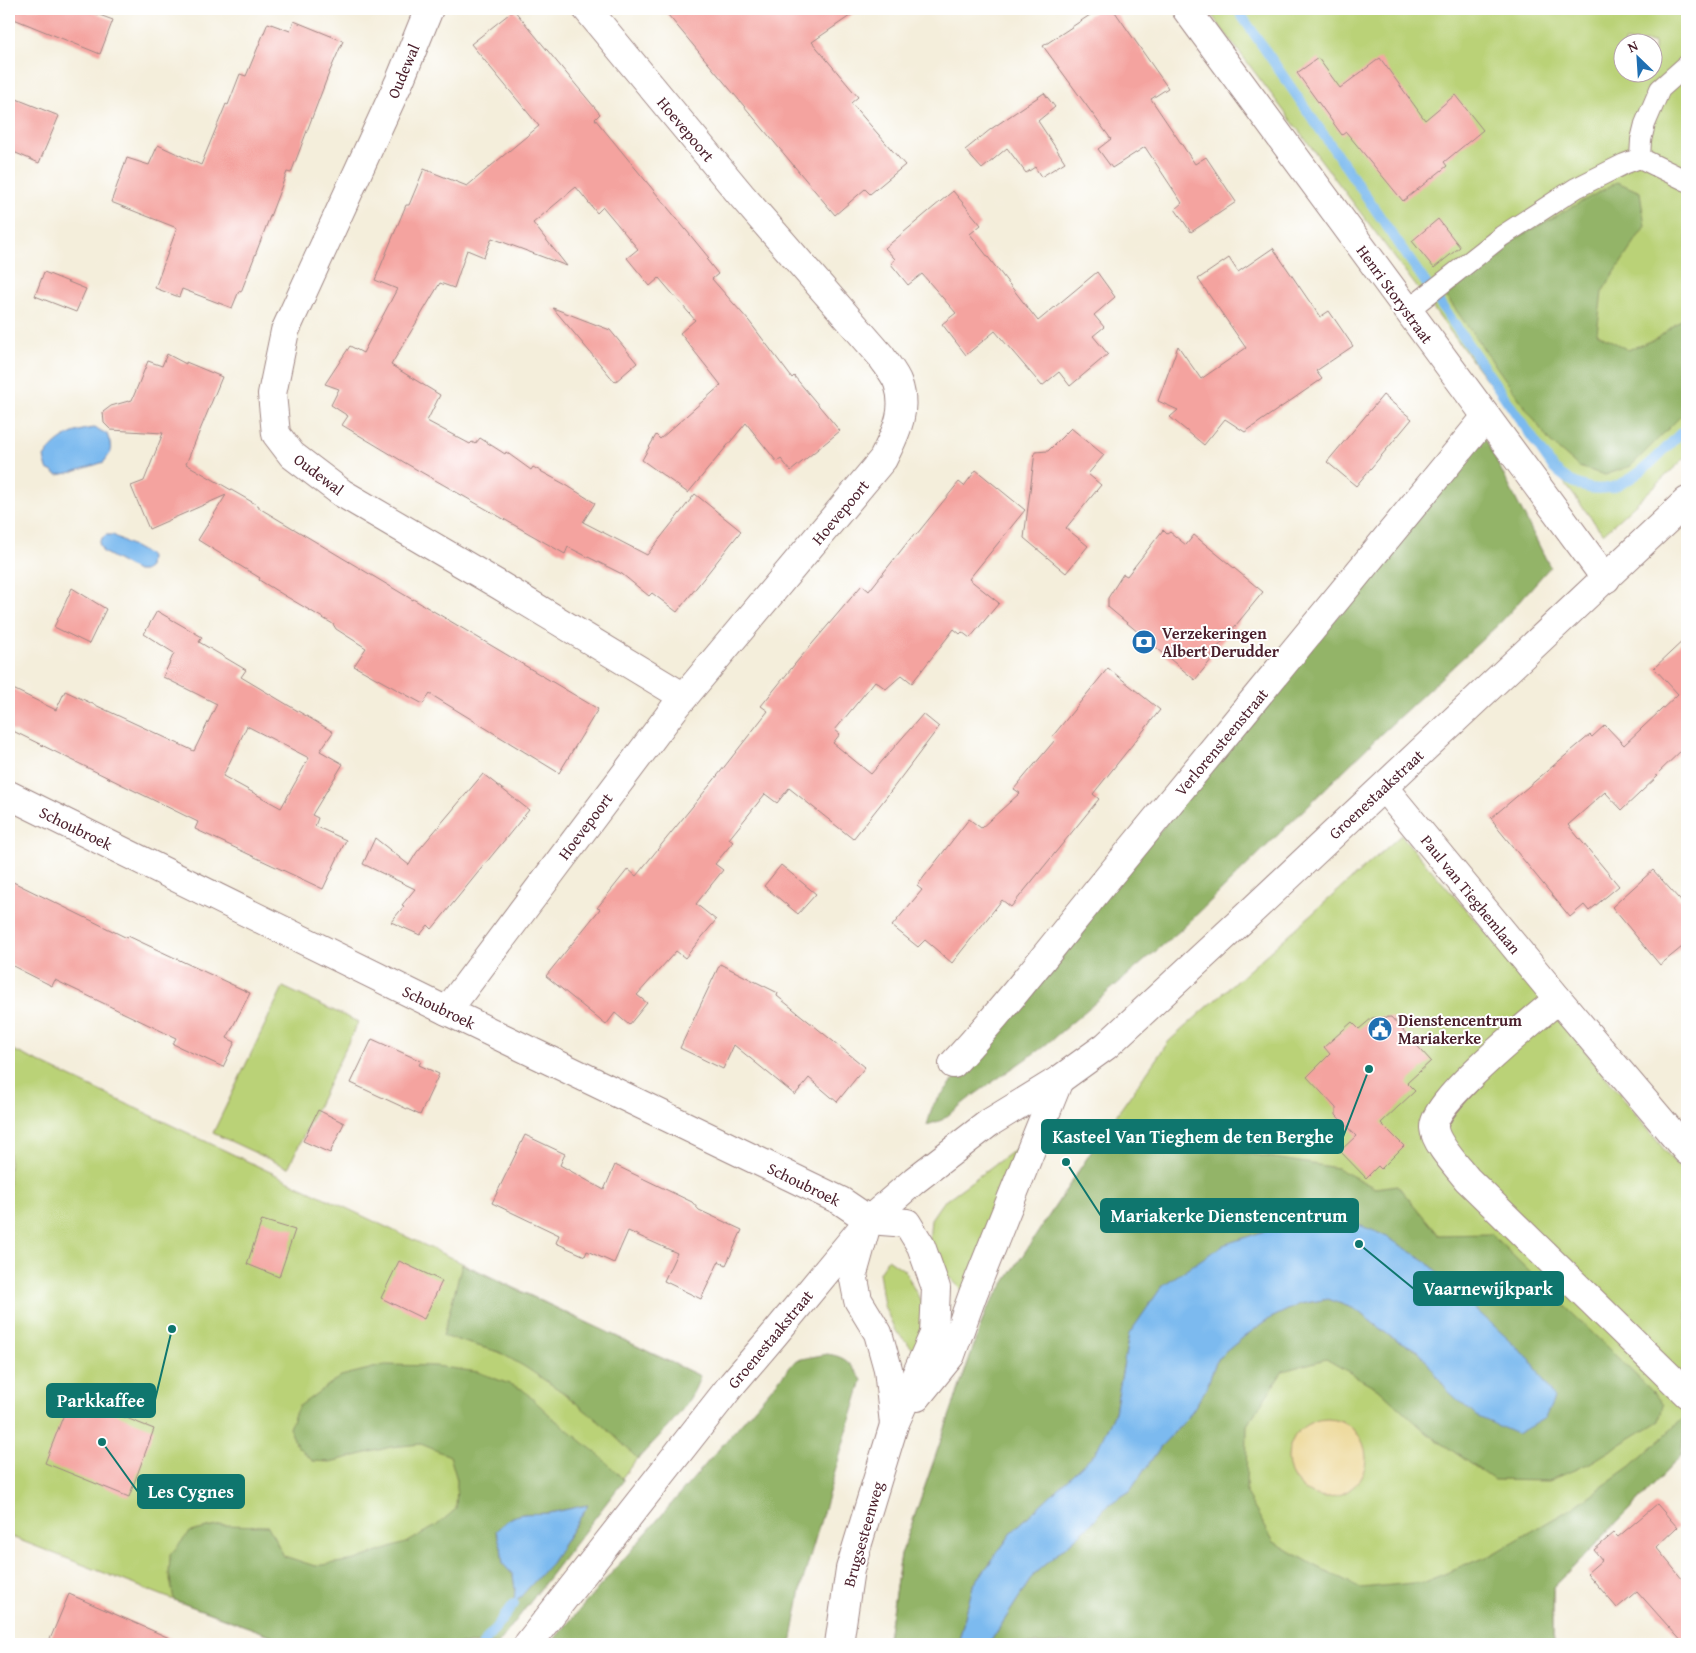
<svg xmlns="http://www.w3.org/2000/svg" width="1696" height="1653" font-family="'Gentium Book Plus',serif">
<rect width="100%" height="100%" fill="#fff"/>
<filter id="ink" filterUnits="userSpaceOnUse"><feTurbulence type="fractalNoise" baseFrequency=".02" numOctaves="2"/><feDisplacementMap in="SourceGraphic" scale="10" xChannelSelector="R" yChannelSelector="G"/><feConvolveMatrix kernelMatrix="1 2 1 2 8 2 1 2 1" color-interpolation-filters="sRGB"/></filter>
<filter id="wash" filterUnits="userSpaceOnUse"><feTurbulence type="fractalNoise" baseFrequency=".0096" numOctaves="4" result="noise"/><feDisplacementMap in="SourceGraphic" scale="20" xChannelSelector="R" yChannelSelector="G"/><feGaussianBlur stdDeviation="1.12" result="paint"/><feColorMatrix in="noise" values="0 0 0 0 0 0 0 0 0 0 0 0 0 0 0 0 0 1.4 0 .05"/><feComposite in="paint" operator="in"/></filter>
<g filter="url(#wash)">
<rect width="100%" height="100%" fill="#f4eedb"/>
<g fill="#bad277" stroke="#827851" fill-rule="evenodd">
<path d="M 1207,9 L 1687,9 L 1687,456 L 1603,534 ZM 1624,42 L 1654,42 L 1654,72 L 1624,72 Z"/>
<path d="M 1401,835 L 1541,996 L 1687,1178 L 1687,1408 L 1681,1456 L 1553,1588 L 1553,1644 L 887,1644 L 901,1555 L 986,1311 L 1105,1131 L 1169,1041 Z"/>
<path d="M 283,987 L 358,1022 L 288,1168 L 213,1133 Z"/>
<path d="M 9,1048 L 700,1376 L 495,1644 L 295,1644 L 174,1600 L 9,1536 Z"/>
<path d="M 1021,1145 L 965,1293 L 945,1273 L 929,1244 L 931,1219 L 942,1203 Z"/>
<path d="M 888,1259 L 904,1270 L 925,1309 L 916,1352 L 895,1330 L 884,1306 L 879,1272 Z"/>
</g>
<g fill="#93b468" stroke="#6e6a4a" fill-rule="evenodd">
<path d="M 1617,182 L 1640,192 L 1645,226 L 1602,292 L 1597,333 L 1628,350 L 1658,338 L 1687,315 L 1687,410 L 1631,466 L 1605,475 L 1579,467 L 1550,442 L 1446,296 L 1515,239 Z"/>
<path d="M 1485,438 L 1550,567 L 1501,622 L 1383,732 L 1183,928 L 1043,1047 L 971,1097 L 942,1120 L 927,1125 L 933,1105 Z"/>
<path d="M 1105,1131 L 1337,1168 L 1375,1188 L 1397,1185 L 1439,1235 L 1491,1234 L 1654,1393 L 1663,1405 L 1659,1421 L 1590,1463 L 1549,1481 L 1494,1480 L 1427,1433 L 1380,1390 L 1326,1359 L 1283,1371 L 1247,1425 L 1246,1494 L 1274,1542 L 1316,1566 L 1361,1588 L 1424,1582 L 1489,1556 L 1574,1507 L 1631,1466 L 1686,1416 L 1681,1456 L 1553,1588 L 1553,1644 L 989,1644 L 1034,1574 L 1089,1526 L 1108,1505 L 1130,1491 L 1161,1446 L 1187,1419 L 1206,1389 L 1217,1359 L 1245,1336 L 1271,1318 L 1300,1304 L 1328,1299 L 1355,1309 L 1391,1337 L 1419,1351 L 1470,1304 L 1426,1261 L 1129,1334 L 1115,1412 L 1096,1453 L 1014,1530 L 973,1586 L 958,1644 L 887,1644 L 901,1555 L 986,1311 Z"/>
<path d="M 462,1264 L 700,1376 C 690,1409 660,1434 638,1459 L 603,1425 L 561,1391 L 525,1367 L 499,1352 L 443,1336 Z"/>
<path d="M 827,1354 C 848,1357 850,1364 862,1380 L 802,1584 L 791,1644 L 550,1644 L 796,1360 Z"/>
<path d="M 385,1365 L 435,1366 L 478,1372 L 522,1389 L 553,1418 L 600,1456 L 624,1480 L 498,1644 L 295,1644 L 174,1600 L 169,1574 L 170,1555 L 190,1532 L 221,1525 L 268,1526 L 284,1556 L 315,1566 L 355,1560 L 408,1542 L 436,1526 L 456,1509 L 457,1480 L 450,1456 L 421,1444 L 391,1447 L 330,1462 L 313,1461 L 297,1446 L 289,1428 L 298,1407 L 341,1376 ZM 588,1505 L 551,1563 L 514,1603 L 515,1589 L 513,1574 L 503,1564 L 501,1546 L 496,1531 C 517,1509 522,1515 549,1513 C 562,1511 575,1507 588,1505 Z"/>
</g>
<circle fill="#eeda9e" stroke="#9c7c64" cx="1327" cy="1458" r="39"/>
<g fill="#7bbaef" stroke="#626c8d">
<path d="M 95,428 L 107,434 L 110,443 L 111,452 L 104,462 L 73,472 L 58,475 L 47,469 L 44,457 C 56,439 73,430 95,428 Z"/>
<path d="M 106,535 L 113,535 L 147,554 L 150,557 L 149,567 L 144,571 L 137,571 L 103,552 L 99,543 L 101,539 Z"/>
<path d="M 1346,1220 L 1382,1234 L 1426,1261 L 1470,1304 L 1531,1360 L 1554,1399 L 1545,1418 L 1517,1434 L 1476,1416 L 1448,1391 L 1419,1351 L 1391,1337 L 1355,1309 L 1328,1299 L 1300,1304 L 1271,1318 L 1245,1336 L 1217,1359 L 1206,1389 L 1187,1419 L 1161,1446 L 1130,1491 L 1108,1505 L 1089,1526 L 1034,1574 L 989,1644 L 958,1644 L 973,1586 L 1014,1530 L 1096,1452 L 1115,1412 L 1129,1334 L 1163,1285 L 1223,1245 L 1288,1223 Z"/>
<path d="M 588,1505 L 551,1563 L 514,1604 L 515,1589 L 513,1575 L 503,1564 L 501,1546 L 496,1531 C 517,1509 523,1515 549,1513 C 562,1511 575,1507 588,1505 Z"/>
</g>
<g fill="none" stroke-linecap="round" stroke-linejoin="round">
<g stroke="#7bbaef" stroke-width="10">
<path d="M 1237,9 L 1554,469 C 1560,473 1566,479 1573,482 C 1620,508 1658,454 1687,427"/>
<path d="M 483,1644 L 514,1604"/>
</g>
</g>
<g id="blocks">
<g fill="#f4a39f" fill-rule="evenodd">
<path d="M 9,9 L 83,9 L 113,20 L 100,54 L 9,17 Z"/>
<path d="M 663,9 L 860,9 L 812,42 L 858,97 L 851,103 L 905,165 L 870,194 L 865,189 L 835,215 Z"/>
<path d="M 1099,9 L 1113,9 L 1168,88 L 1151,99 L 1195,164 L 1206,157 L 1236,202 L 1191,232 L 1175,209 L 1182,203 L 1145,147 L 1112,168 L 1098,149 L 1111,139 L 1043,46 Z"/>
<path d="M 514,10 L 600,114 L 595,119 L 709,258 L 707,260 L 718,274 L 712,279 L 749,321 L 792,378 L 794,376 L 840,431 L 791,471 L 781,459 L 777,462 L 746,423 L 688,493 L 642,460 L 656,435 L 660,439 L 721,385 L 680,333 L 695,320 L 659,278 L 650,286 L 627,258 L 638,249 L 603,207 L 597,213 L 576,187 L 533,223 L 567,266 L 492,238 L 484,257 L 467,250 L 454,288 L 440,283 L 391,365 L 440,395 L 427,421 L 470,444 L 472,442 L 475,444 L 480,438 L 505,454 L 506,452 L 531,470 L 533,467 L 566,485 L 595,503 L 583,522 L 647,555 L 695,494 L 741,531 L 677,612 L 652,593 L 649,596 L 622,574 L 568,547 L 565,554 L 407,464 L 342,425 L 348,416 L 331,405 L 339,389 L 325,384 L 350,346 L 363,353 L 397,289 L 375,280 L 406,205 L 409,205 L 424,169 L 467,186 L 539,126 L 471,44 Z"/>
<path d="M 294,21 L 343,41 L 329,73 L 291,173 L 287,172 L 241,292 L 239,291 L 232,308 L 182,289 L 179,297 L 155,288 L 177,228 L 111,202 L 127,158 L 149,165 L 158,145 L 201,165 L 226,104 L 228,105 L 240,74 L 246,76 L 268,23 L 290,31 Z"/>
<path d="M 1318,58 L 1340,88 L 1380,58 L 1425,120 L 1455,95 L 1483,130 L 1444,162 L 1447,166 L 1403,201 L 1346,132 L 1342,135 L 1297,73 Z"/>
<path d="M 1044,93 L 1055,107 L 1038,121 L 1065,162 L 1041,177 L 1035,167 L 1026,173 L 1007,148 L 982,169 L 965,150 L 991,129 Z"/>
<path d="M 9,96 L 59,116 L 39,163 L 9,150 Z"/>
<path d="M 953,191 L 981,225 L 970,234 L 1038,321 L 1097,272 L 1115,297 L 1094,315 L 1104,327 L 1093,336 L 1108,354 L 1070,386 L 1059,372 L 1042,386 L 995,331 L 966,355 L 942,324 L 956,313 L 922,274 L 908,285 L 891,264 L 895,259 L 885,248 Z"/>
<path d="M 1438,219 L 1460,247 L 1434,268 L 1412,241 Z"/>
<path d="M 1273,248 L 1320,317 L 1329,311 L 1353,346 L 1316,371 L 1322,379 L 1245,432 L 1225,419 L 1204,445 L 1170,417 L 1178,410 L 1158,401 L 1178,346 L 1201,379 L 1246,348 L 1198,279 L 1229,258 L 1238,272 Z"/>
<path d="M 44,272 L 86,289 L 76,312 L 35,296 Z"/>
<path d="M 553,308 L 610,330 L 637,363 L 615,382 Z"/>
<path d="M 167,354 L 186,364 L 186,362 L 222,377 L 186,464 L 259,506 L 259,508 L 413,600 L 413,599 L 598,709 L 559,773 L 430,694 L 423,704 L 354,666 L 366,648 L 336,629 L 333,624 L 282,594 L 259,580 L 260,578 L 198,540 L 226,495 L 149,529 L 131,486 L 144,481 L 163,433 L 111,430 L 104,423 L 103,412 L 111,406 L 132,400 L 148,361 L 162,366 Z"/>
<path d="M 1383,395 L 1412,419 L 1356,486 L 1327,462 Z"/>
<path d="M 1071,428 L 1104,455 L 1088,474 L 1101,485 L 1066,528 L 1088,546 L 1066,573 L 1024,538 L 1035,452 L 1048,451 Z"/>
<path d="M 976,470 L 1025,510 L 969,579 L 999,603 L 970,638 L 962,632 L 960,634 L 954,629 L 912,683 L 902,675 L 886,689 L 875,681 L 835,730 L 840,734 L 833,743 L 871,774 L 923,714 L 939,727 L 884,800 L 853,839 L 789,788 L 777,803 L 765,794 L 729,839 L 733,842 L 715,864 L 723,870 L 696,904 L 716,920 L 685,958 L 676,951 L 637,995 L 647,1003 L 629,1025 L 615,1013 L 606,1025 L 546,976 L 600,909 L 597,908 L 628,869 L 636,876 L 714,780 L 768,711 L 761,706 L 795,664 L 862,585 L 869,591 L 914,534 L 916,535 L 959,482 L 964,486 Z"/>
<path d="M 1163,530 L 1167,534 L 1170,532 L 1186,545 L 1194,535 L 1263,592 L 1209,658 L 1211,660 L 1195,680 L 1108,607 L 1108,598 L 1123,574 L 1127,576 Z"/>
<path d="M 72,588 L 106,609 L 89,644 L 54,627 Z"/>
<path d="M 157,611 L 202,637 L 199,642 L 246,670 L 241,677 L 333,732 L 320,751 L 343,764 L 312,815 L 318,818 L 315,826 L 346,840 L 323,889 L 195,829 L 198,822 L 9,729 L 9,687 L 56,710 L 65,691 L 194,751 L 217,704 L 163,677 L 174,653 L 144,634 ZM 247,726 L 309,758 L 281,808 L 223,776 Z"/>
<path d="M 1687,637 L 1687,745 L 1656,775 L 1658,776 L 1622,810 L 1605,792 L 1568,825 L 1619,886 L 1589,911 L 1584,905 L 1570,917 L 1495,825 L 1496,825 L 1491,818 L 1590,735 L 1592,737 L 1605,725 L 1624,745 L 1678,694 L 1654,668 Z"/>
<path d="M 1108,668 L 1160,710 L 1093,794 L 1099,799 L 1011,907 L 1002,900 L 952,963 L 925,940 L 918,947 L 892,926 L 922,890 L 917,886 L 969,819 L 981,828 L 1020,793 L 1014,789 L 1055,740 L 1052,737 Z"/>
<path d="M 483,774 L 529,810 L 432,929 L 428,925 L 420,935 L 391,922 L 404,906 L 402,905 L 415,889 L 363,864 L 375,838 L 409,865 L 417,852 Z"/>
<path d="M 781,865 L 816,894 L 798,914 L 764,886 Z"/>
<path d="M 1653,870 L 1687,908 L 1687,943 L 1660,965 L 1612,907 Z"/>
<path d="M 9,880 L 127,938 L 128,936 L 250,993 L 227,1038 L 235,1042 L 223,1067 L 173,1044 L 176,1038 L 55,980 L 52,986 L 9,964 Z"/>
<path d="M 720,964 L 778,993 L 777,996 L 865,1067 L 837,1102 L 809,1078 L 795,1095 L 734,1045 L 723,1069 L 680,1048 Z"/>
<path d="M 1391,1017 L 1431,1061 L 1407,1083 L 1415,1091 L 1381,1123 L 1404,1146 L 1381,1169 L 1378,1166 L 1366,1178 L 1340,1151 L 1356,1136 L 1336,1115 L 1336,1108 L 1307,1077 L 1330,1054 L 1324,1047 L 1352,1022 L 1359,1029 L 1372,1018 Z"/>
<path d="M 372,1039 L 421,1061 L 419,1065 L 439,1074 L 420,1115 L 351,1083 Z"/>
<path d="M 318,1110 L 344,1123 L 330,1153 L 303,1141 Z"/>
<path d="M 525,1135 L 565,1154 L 560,1165 L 604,1190 L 615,1165 L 692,1202 L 699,1210 L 742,1230 L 726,1265 L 719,1261 L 701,1299 L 664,1281 L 677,1253 L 628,1231 L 614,1263 L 587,1251 L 585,1256 L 556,1243 L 559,1235 L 492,1203 Z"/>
<path d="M 262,1220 L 295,1230 L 279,1277 L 247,1264 Z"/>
<path d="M 399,1261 L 442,1281 L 424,1319 L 381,1298 Z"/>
<path d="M 71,1396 L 154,1429 L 129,1497 L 45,1463 Z"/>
<path d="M 1657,1504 L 1677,1527 L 1656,1547 L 1687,1585 L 1687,1644 L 1684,1644 L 1637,1591 L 1617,1608 L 1587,1573 L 1602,1560 L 1594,1550 L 1614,1533 L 1618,1537 Z"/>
<path d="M 69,1594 L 183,1644 L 48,1644 Z"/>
</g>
</g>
</g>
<g filter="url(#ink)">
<use href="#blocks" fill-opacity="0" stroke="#9f8683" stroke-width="1"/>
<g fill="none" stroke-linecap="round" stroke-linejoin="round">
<defs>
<g id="lane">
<path d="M 1640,158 L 1641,140 L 1645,124 L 1660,89 L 1687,65"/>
<path d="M 1407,311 L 1502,236 L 1576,188 L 1624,164 L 1640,158 L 1687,181"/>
</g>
<g id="street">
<path d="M 429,9 L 400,80 L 285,331 L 272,394 L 276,434 L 292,455 L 342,493 L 499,585 L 684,697"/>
<path d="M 1186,9 L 1606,579"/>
<path d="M 1384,788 L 1558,999 L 1687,1151"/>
<path d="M 9,795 L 447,1011 L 841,1201 L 869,1220"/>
<path d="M 1558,999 C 1535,1019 1432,1101 1434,1128 C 1435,1143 1457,1166 1467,1179 L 1687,1394"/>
<path d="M 447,1011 L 674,709 L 883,459 C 895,434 908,412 898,383 C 895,374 886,364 881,356 L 741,195 L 587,9"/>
<path d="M 953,1064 C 1014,998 1068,926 1125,857 C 1246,711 1366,564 1486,417"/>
</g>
<g id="secondary">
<path d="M 865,1231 L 853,1274 L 858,1300 L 878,1333 L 888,1369 L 894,1424"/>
<path d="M 917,1397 L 951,1355 L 973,1294 L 1059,1080"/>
<path d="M 528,1644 L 733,1383 L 774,1335 L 869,1220 L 915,1180 L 989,1123 L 1059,1080 L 1106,1046 L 1240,922 L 1687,501"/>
<path d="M 839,1644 L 850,1569 L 894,1425 L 934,1334 L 936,1288 L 921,1246 L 907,1223 L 869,1220"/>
</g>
</defs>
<use href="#lane" stroke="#9f8683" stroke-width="22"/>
<use href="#street" stroke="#9f8683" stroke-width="30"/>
<use href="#secondary" stroke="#9f8683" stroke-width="30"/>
<use href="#lane" stroke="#fff" stroke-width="20"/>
<use href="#street" stroke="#fff" stroke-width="28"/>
<use href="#secondary" stroke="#fff" stroke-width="28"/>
</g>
</g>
<defs>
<symbol id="bank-disc" viewBox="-11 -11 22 22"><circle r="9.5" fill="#1f6fb2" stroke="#fff"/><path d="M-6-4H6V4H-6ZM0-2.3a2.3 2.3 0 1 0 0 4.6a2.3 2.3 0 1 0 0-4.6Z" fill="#fff"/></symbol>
<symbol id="civic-disc" viewBox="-11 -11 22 22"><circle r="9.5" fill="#1f6fb2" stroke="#fff"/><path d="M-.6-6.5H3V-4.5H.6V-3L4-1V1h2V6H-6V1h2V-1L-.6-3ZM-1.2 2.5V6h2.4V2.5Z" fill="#fff"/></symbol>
</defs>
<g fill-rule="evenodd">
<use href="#bank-disc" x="1130" y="628" width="28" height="28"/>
<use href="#civic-disc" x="1366" y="1015" width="28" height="28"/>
</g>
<g text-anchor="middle" stroke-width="4" stroke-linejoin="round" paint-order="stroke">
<g font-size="16" fill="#4a1f2b" stroke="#fff">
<text transform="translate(403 71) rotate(-67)" y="6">Oudewal</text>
<text transform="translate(686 129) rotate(50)" y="6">Hoevepoort</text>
<text transform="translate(1395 294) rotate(54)" y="6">Henri Storystraat</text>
<text transform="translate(319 474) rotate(37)" y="6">Oudewal</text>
<text transform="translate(840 512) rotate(-50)" y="6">Hoevepoort</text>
<text transform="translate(1221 742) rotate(-50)" y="6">Verlorensteenstraat</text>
<text transform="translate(1376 794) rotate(-43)" y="6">Groenestaakstraat</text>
<text transform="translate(585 826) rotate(-53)" y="6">Hoevepoort</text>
<text transform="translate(76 828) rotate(26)" y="6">Schoubroek</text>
<text transform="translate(1471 894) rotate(51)" y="6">Paul van Tieghemlaan</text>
<text transform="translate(439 1007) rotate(26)" y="6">Schoubroek</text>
<text transform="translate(804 1184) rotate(26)" y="6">Schoubroek</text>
<text transform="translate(770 1339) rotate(-50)" y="6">Groenestaakstraat</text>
<text transform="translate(863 1534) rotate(-74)" y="6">Brugsesteenweg</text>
</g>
<g font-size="16" font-weight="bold" fill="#4a1f2b" stroke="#fff" text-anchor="start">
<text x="1162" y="639">Verzekeringen<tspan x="1162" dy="18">Albert Derudder</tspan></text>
<text x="1398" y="1026">Dienstencentrum<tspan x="1398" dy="18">Mariakerke</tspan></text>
</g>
</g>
<path fill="none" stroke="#0f766e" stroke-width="2" d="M1369 1069L1343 1137M1066 1162L1101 1216M1359 1244L1414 1289M172 1329L155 1400M102 1442L138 1492"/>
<g fill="#0f766e" stroke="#fff" stroke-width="2">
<circle cx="1369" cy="1069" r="5"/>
<circle cx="1066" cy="1162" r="5"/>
<circle cx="1359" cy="1244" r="5"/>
<circle cx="172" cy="1329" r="5"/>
<circle cx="102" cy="1442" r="5"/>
</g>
<g fill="#0f766e" stroke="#0f766e" stroke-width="2">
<rect x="1042" y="1120" width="301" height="33" rx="5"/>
<rect x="1101" y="1199" width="257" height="33" rx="5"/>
<rect x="1414" y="1272" width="149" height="33" rx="5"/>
<rect x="47" y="1384" width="108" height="33" rx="5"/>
<rect x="138" y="1475" width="106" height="33" rx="5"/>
</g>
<g font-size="18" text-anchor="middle" font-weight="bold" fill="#fff">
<text x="1193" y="1143">Kasteel Van Tieghem de ten Berghe</text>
<text x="1229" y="1222">Mariakerke Dienstencentrum</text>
<text x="1488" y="1295">Vaarnewijkpark</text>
<text x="101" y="1407">Parkkaffee</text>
<text x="191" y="1498">Les Cygnes</text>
</g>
<rect width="1696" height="1653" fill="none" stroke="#fff" stroke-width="30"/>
<g transform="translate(1638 58) rotate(335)"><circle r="24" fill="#ffffff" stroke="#b7a5aa"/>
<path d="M0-4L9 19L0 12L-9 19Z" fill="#1f6fb2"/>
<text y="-8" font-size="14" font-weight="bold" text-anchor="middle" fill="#4a1f2b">N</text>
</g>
</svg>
